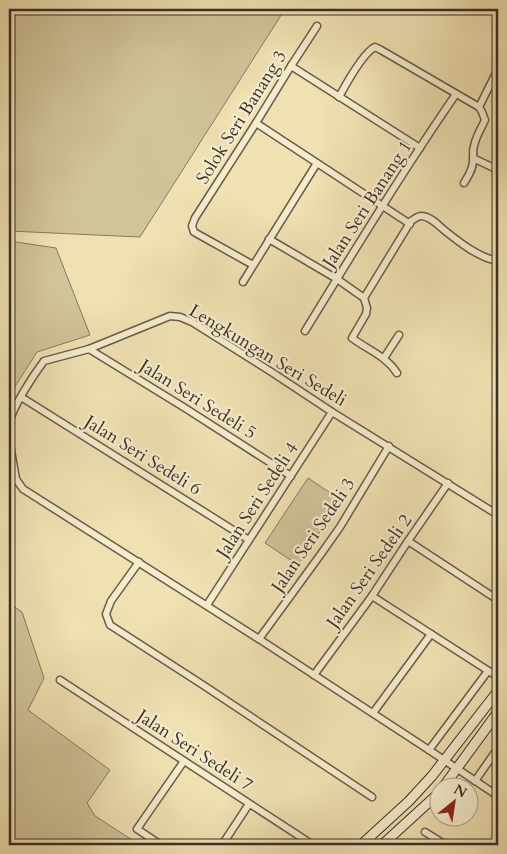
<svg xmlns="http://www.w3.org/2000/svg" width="507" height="854" font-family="Cardo,serif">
<rect width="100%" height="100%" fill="#f0e1b2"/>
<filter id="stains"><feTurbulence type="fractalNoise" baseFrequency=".004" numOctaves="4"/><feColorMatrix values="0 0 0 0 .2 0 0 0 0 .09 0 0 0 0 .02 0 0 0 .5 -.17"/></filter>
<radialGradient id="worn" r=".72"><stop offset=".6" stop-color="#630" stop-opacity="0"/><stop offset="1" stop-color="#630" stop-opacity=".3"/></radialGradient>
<g fill="#d1c39a" stroke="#857a60">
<path d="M 9,9 L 285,9 L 140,237 L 9,231 Z"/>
<path d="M 9,241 L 56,248 L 90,335 L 37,352 L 9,396 Z"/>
<path d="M 308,478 L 341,500 L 298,565 L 265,543 Z"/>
<path d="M 9,603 L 22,612 L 44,678 L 28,710 L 110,770 L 87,803 L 95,816 L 140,845 L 9,845 Z"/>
</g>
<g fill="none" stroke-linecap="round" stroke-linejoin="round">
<defs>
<g id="street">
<path d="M 291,66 L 420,148"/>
<path d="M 494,78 L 498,88"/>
<path d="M 339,97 C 346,84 363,53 375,47 L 381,50 L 479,107 L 482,112 L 485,120 C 481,129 476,136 474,146 C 472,151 474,156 473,161 C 473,170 468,176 464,183"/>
<path d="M 479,107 L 498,69"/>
<path d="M 256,123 L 410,224"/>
<path d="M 473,158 L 498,170"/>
<path d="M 269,239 L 337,279 L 364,298 L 367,308 L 366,314 L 352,338 C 368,350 386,356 397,373"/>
<path d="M 253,265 L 194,232 L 192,226 L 195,218 L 256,123 L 291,66 L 317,26"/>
<path d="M 243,282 L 317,163"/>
<path d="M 364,298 L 411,221 C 415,219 417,216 421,216 C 430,216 438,225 444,230 C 459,242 479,258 498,261"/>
<path d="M 305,331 C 354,251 403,171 456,94"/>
<path d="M 89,349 L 185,408 L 291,476"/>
<path d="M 384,358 L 399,335"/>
<path d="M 21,397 L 249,540"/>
<path d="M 9,423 C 14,405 32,377 44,361 L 89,349 L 170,316 L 180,317 L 192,322 L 273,373 L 332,412 L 498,515"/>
<path d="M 9,439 L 16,479 L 23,489 L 259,639 L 429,750 L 498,796"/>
<path d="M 408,541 L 498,600"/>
<path d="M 139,562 L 111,601 L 106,614 L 110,625 L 203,685 L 372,797"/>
<path d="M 372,596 L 498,677"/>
<path d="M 207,605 L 332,412"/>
<path d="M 259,639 L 321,554 L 340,527 L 389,446"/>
<path d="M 314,675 L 372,596 L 408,541 L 448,483"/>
<path d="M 60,680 L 313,845"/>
<path d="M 373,713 L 431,634"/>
<path d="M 429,750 L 488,671"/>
<path d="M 475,781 L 498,748"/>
<path d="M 425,832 L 446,845"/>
<path d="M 161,845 L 137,829 L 184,761"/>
<path d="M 222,845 L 249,804"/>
</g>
<g id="secondary">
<path d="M 444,786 L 498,712"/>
<path d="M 361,845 L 409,801 L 432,776 L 498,691"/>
<path d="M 382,845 L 440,792"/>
</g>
</defs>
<use href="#street" stroke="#675c4a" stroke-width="9"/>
<use href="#secondary" stroke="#393027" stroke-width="11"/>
<use href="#street" stroke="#f5eccd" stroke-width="6"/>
<use href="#secondary" stroke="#f5eccd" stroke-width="9"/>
</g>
<g text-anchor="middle" stroke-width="4.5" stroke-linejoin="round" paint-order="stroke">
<g font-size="18" fill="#393027" stroke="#f5eccd">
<text transform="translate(241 117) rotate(-58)" y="6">Solok Seri Banang 3</text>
<text transform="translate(367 204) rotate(-57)" y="6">Jalan Seri Banang 1</text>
<text transform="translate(268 355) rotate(31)" y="6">Lengkungan Seri Sedeli</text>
<text transform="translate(198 399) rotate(32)" y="6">Jalan Seri Sedeli 5</text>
<text transform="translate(143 455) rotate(32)" y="6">Jalan Seri Sedeli 6</text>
<text transform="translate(257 500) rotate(-57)" y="6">Jalan Seri Sedeli 4</text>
<text transform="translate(313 535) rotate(-56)" y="6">Jalan Seri Sedeli 3</text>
<text transform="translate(369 571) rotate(-55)" y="6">Jalan Seri Sedeli 2</text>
<text transform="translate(195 750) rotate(33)" y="6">Jalan Seri Sedeli 7</text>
</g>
</g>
<rect width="507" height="854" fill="none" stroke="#f0e1b2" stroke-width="30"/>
<rect x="10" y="10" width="487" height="834" fill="none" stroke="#393027" stroke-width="2.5"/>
<rect x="15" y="15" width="477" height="824" fill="none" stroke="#393027"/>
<g transform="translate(454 802) rotate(30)"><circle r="24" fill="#f5eccd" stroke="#aaa18b"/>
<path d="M0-4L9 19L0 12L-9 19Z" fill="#8f2418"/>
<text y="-8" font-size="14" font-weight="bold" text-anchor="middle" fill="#393027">N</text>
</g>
<rect width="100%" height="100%" filter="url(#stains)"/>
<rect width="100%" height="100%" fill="url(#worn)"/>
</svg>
